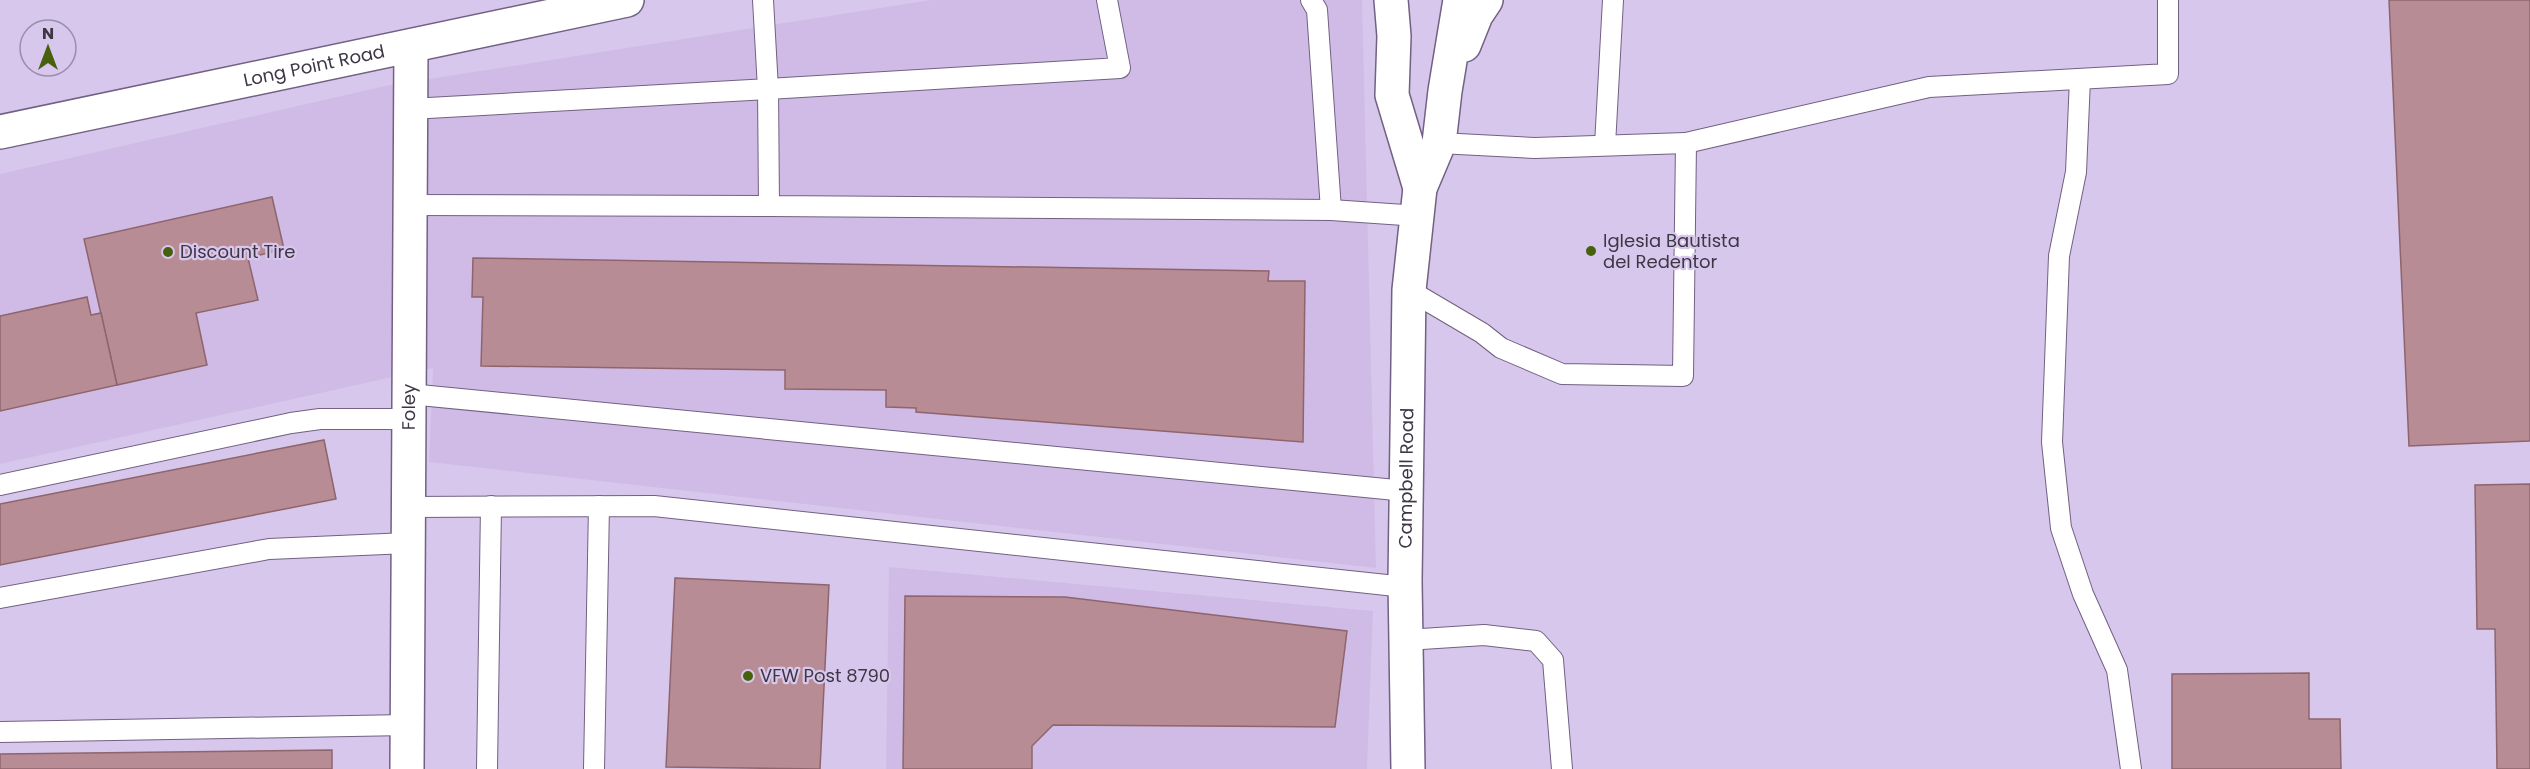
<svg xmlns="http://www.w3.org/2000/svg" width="2530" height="769" font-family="Poppins,sans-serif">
<rect width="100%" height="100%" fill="#d8c7ec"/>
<g fill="#d0bbe7">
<path d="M 931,0 L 1362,0 L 1376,568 L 429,462 L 433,368 L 0,464 L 0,174 L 385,86 Z"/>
<path d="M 889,567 L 1373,611 L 1367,769 L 886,769 Z"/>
</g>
<g fill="#b78c94" stroke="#8e656d" stroke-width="1.5">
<path d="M 2389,0 L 2530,0 L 2530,441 L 2409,446 Z"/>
<path d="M 272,197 L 284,249 L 248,258 L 258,300 L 196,313 L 207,365 L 117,385 L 84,239 Z"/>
<path d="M 473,258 L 1269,271 L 1268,281 L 1305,281 L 1303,442 L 916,412 L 916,408 L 886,407 L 886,390 L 785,389 L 785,370 L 481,366 L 483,297 L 472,297 Z"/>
<path d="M 87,297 L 91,315 L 101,313 L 117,385 L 0,411 L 0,316 Z"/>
<path d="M 324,440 L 336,499 L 0,565 L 0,504 Z"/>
<path d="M 2530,484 L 2530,769 L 2497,769 L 2495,629 L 2477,629 L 2475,485 Z"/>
<path d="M 675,578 L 829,585 L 820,769 L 666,767 Z"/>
<path d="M 905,596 L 1065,597 L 1347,631 L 1335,727 L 1053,725 L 1032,746 L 1032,769 L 903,769 Z"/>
<path d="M 2309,673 L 2309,719 L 2340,719 L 2341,769 L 2172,769 L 2172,674 Z"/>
<path d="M 332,750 L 332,769 L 0,769 L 0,754 Z"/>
</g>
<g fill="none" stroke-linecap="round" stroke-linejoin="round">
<defs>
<g id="lane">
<path d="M 1107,0 L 1120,68 L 768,89 L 769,206 L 1331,210 L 1419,216"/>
<path d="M 1311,0 L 1317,10 L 1331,210"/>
<path d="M 2080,79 L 2076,172 L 2059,256 L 2052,442 L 2061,528 L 2083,594 L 2117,670 L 2131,769"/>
<path d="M 410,109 L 768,89 L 763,0"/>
<path d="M 1439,143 L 1535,148 L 1686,143"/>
<path d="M 1605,145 L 1613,0"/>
<path d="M 410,205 L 769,206"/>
<path d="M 1409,290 L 1482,333 L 1501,348 L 1562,374 L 1683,376 L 1686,143 L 1929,87 L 2168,74 L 2168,0"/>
<path d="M 409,394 L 1406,491"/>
<path d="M 0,485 L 291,423 L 320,419 L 409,419"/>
<path d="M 408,507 L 654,506 L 1405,587"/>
<path d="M 0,598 L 269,549 L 408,543"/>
<path d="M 1406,640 L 1484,635 L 1536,641 L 1553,660 L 1562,769"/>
<path d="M 0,732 L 407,725"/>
<path d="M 487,769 L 491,506"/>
<path d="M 594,769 L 599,506"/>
</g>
<g id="street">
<path id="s1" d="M 407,769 L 411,46"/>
</g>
<g id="secondary">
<path d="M 1391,0 L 1394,36 L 1392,95 L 1420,188"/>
<path d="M 1464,45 L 1476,15 L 1486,0"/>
<path id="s2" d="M 0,132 L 627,0"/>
<path id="s3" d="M 1408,769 L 1405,581 L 1409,290 L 1420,188 L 1439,143 L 1445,91 L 1460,0"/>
</g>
</defs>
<use href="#lane" stroke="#716182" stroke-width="22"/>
<use href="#street" stroke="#716182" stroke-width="36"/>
<use href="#secondary" stroke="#716182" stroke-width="36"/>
<use href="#lane" stroke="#fff" stroke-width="20"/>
<use href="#street" stroke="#fff" stroke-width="33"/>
<use href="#secondary" stroke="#fff" stroke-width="33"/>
</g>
<g fill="#47600e" stroke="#d8c7ec" stroke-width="2">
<circle cx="1591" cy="251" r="6"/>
<circle cx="168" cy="252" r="6"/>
<circle cx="748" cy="676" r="6"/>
</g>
<g text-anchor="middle" stroke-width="4.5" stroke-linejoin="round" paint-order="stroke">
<g font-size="18" fill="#3d3645" stroke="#d8c7ec">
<text dy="6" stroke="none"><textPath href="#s2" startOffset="321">Long Point Road</textPath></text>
<text dy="6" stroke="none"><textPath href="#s1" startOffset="362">Foley</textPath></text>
<text dy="6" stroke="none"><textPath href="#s3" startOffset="291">Campbell Road</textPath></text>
</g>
<g font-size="18" fill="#3d3645" stroke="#d8c7ec" text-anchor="start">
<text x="1603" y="247">Iglesia Bautista<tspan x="1603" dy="21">del Redentor</tspan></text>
<text x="180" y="258">Discount Tire</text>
<text x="760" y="682">VFW Post 8790</text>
</g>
</g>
<g transform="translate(48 48)"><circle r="28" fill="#d8c7ec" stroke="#9a8da9" stroke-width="1.5"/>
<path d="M0-4.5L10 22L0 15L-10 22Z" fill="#47600e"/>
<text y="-9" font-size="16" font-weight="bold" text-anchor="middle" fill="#3d3645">N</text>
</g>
</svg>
